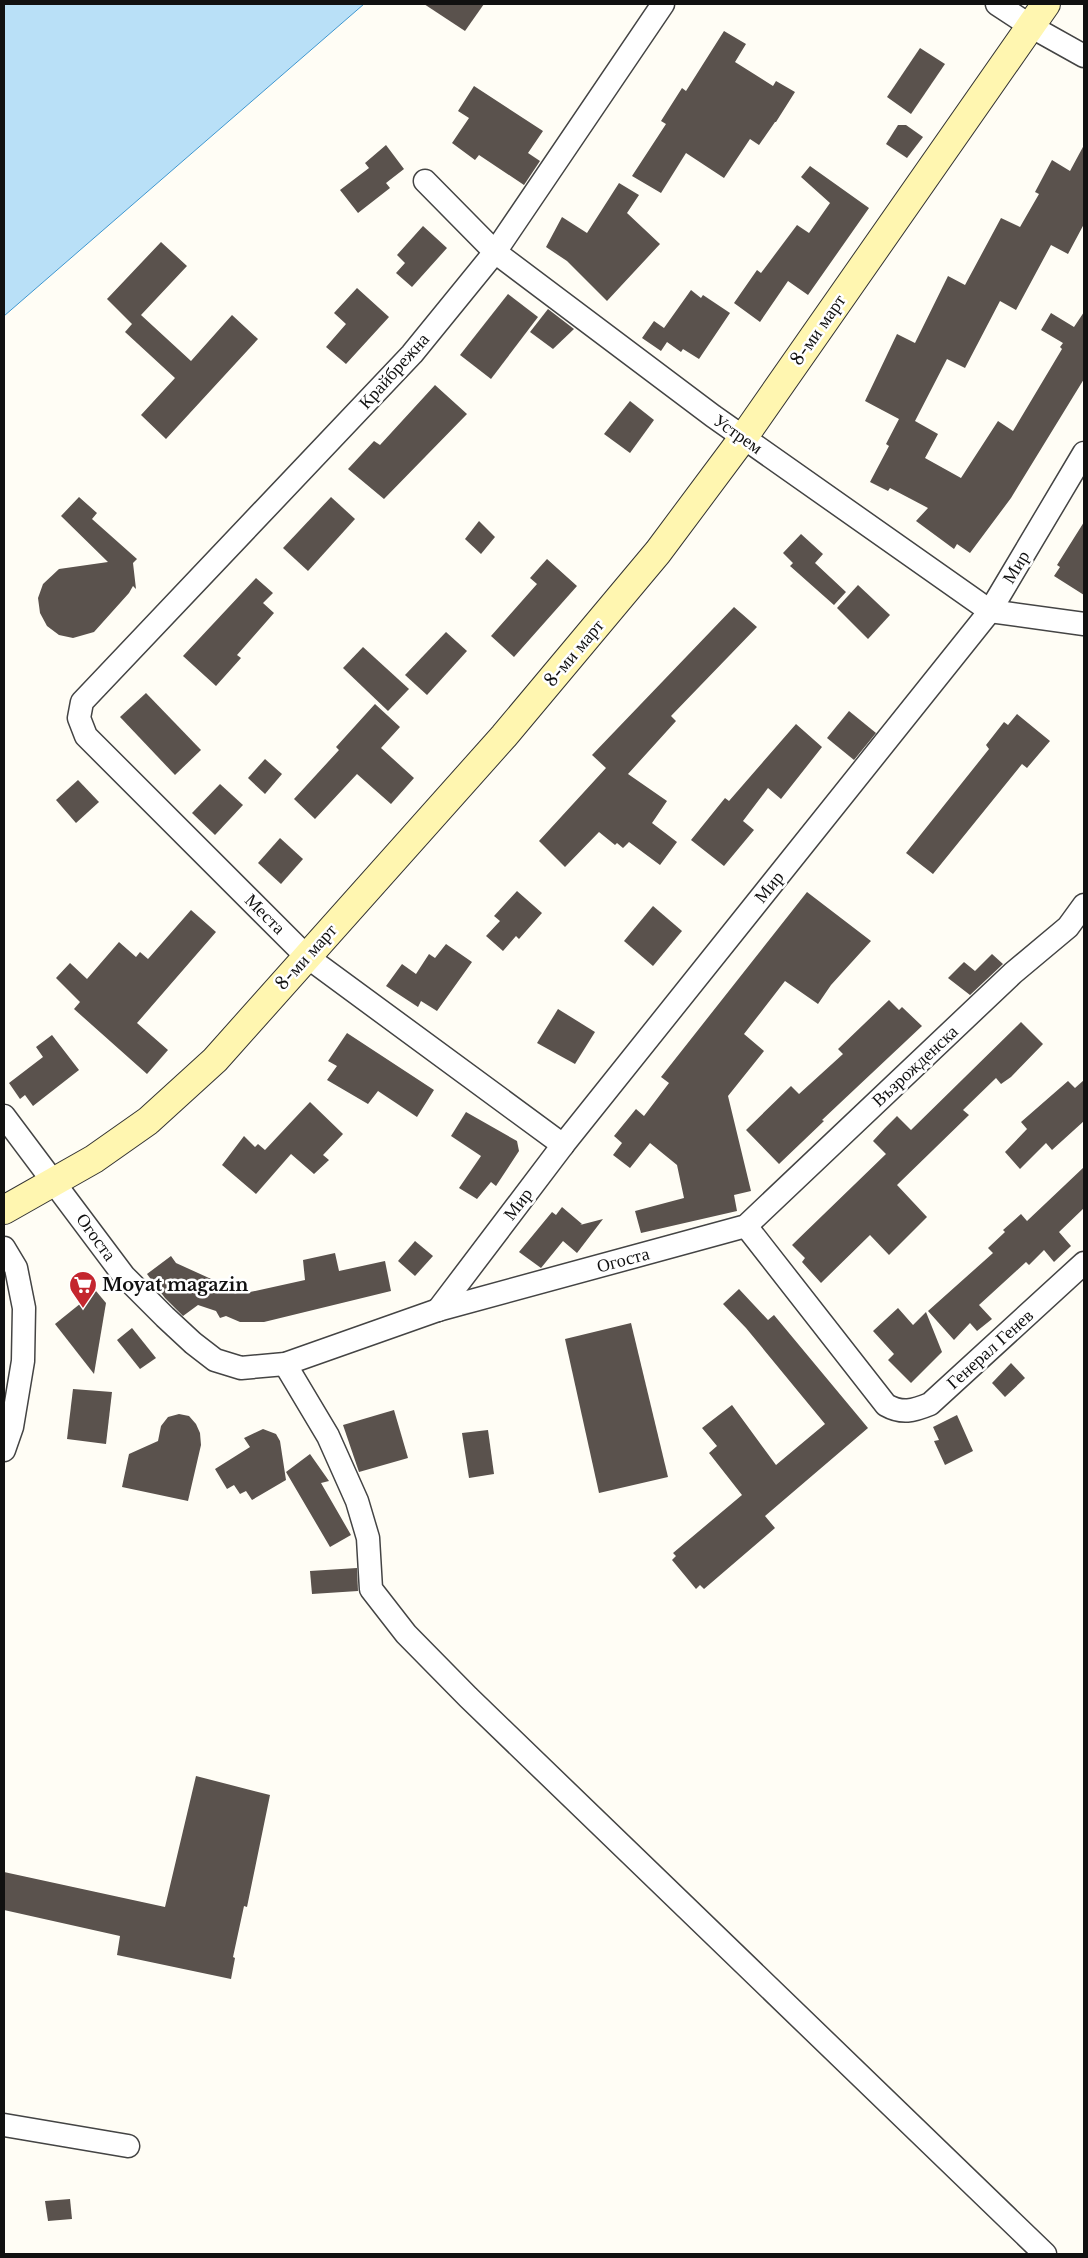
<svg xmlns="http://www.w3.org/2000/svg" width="1088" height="2258" font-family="'Libre Baskerville',serif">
<rect width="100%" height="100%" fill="#fffdf5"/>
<path fill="#b9e0f7" stroke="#3f96cf" d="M 4,4 L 364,4 L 4,316 Z"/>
<g fill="#5a524d">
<path d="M 424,4 L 484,4 L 465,31 Z"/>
<path d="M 724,31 L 746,44 L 735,62 L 773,86 L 776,81 L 795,92 L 776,122 L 775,122 L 759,145 L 750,139 L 724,178 L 686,153 L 661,193 L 632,176 L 666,124 L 661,121 L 682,88 L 686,91 Z"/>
<path d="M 920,48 L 945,64 L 911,114 L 887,97 Z"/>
<path d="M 474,86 L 543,131 L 528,153 L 540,161 L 524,185 L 479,155 L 475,160 L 452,143 L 469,118 L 458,111 Z"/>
<path d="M 898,125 L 906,125 L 923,137 L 907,158 L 886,144 Z"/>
<path d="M 386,145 L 404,169 L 386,183 L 390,188 L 358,213 L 340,190 L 369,168 L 365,163 Z"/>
<path d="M 1084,145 L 1084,224 L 1068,254 L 1051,245 L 1016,310 L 1000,301 L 965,368 L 947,359 L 915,421 L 938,434 L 925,458 L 961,478 L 998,421 L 1013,431 L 1062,349 L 1060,347 L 1063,343 L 1041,330 L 1051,313 L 1074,327 L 1084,312 L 1084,379 L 1011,498 L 970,553 L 957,544 L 954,549 L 916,521 L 928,508 L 890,488 L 888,491 L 870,482 L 889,446 L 886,444 L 899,419 L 865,401 L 897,334 L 915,343 L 948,276 L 965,285 L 1001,218 L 1020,227 L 1039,194 L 1035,192 L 1052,160 L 1070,171 Z"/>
<path d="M 810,166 L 869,208 L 808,295 L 788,281 L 760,322 L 734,303 L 757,270 L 761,273 L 797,225 L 809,233 L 830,203 L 801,177 Z"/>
<path d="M 619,183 L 639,195 L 627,213 L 660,244 L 607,301 L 567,261 L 546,247 L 562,217 L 587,233 Z"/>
<path d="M 423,226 L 447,248 L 412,287 L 396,273 L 405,263 L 397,255 Z"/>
<path d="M 161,242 L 187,266 L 141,315 L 191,361 L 232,315 L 258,339 L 166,439 L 141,415 L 175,378 L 125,332 L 132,324 L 107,299 Z"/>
<path d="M 357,288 L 389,317 L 346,364 L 326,347 L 346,324 L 334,313 Z"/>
<path d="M 691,290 L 701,298 L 703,295 L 730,313 L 699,359 L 683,349 L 681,352 L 667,342 L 661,351 L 642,338 L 654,321 L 664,328 Z"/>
<path d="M 508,294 L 538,317 L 491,379 L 460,355 Z"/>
<path d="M 548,309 L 574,329 L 553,349 L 530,332 Z"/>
<path d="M 435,385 L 467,414 L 384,499 L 348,469 L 374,441 L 380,445 Z"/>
<path d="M 630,401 L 654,420 L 630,453 L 604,434 Z"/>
<path d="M 79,497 L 97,513 L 92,519 L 137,559 L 133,563 L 136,589 L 133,586 L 129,593 L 94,632 L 73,638 L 59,635 L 47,626 L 40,613 L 38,598 L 43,584 L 59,569 L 108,562 L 61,516 Z"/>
<path d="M 331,497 L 355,519 L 308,571 L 283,548 Z"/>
<path d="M 479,521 L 495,537 L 481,554 L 465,539 Z"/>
<path d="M 1084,522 L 1084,595 L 1054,576 L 1060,567 L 1057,565 Z"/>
<path d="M 801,534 L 823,554 L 815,563 L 846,592 L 834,605 L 790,566 L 793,563 L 783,553 Z"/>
<path d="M 547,559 L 577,586 L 514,657 L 491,636 L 537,584 L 530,578 Z"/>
<path d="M 256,578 L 273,593 L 263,603 L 274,613 L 237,655 L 241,658 L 216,686 L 183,656 Z"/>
<path d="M 858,585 L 890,615 L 868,639 L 837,608 Z"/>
<path d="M 734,607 L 757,627 L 671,716 L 676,721 L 628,774 L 667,801 L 652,823 L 677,842 L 660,865 L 629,842 L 623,848 L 617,843 L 615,845 L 599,832 L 565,867 L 539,841 L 606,768 L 592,755 Z"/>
<path d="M 446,632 L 467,651 L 427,695 L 405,675 Z"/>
<path d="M 363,647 L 409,689 L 388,711 L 343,668 Z"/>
<path d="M 146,693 L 201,750 L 175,775 L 120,717 Z"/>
<path d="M 375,704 L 400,727 L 381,748 L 414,778 L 391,804 L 357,774 L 315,819 L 294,799 L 339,750 L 336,747 Z"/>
<path d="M 849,711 L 876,733 L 854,760 L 827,738 Z"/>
<path d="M 1017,714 L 1050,741 L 1027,768 L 1022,764 L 933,874 L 906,853 L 989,749 L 986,745 L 1004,722 L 1008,725 Z"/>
<path d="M 796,724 L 822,747 L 781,799 L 768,788 L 743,821 L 754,830 L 724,866 L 691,840 L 725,798 L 729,801 Z"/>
<path d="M 265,759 L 282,774 L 265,794 L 248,778 Z"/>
<path d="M 78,780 L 99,802 L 76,823 L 56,800 Z"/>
<path d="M 220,784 L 243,805 L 215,835 L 192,813 Z"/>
<path d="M 280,838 L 303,859 L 281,884 L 258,863 Z"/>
<path d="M 517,891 L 542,913 L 519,939 L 516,936 L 503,951 L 486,936 L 500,921 L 494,916 Z"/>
<path d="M 807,892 L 871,941 L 831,985 L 818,1004 L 785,981 L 744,1034 L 764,1051 L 728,1096 L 751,1191 L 734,1195 L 737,1211 L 641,1233 L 635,1211 L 684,1198 L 677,1165 L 650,1143 L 630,1168 L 613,1155 L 622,1143 L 614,1136 L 636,1109 L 644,1116 L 669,1083 L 661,1077 Z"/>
<path d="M 653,906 L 682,931 L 653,966 L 624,941 Z"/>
<path d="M 191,910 L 216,932 L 137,1023 L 168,1050 L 147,1074 L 74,1009 L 80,1002 L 56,978 L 70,963 L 87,979 L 119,942 L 136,957 L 140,952 L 148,959 Z"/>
<path d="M 446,944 L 472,962 L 437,1011 L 421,1001 L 418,1007 L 386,986 L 402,964 L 416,974 L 429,954 L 435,958 Z"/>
<path d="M 992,954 L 1003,964 L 970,995 L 948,978 L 964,962 L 975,971 Z"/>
<path d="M 889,1000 L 899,1010 L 902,1007 L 922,1026 L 822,1120 L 824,1121 L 779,1164 L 746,1130 L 791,1086 L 799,1094 L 843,1054 L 838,1049 Z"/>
<path d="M 558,1009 L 595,1032 L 575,1064 L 537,1043 Z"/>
<path d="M 1021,1022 L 1043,1044 L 1011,1077 L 1001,1084 L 996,1078 L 963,1110 L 969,1115 L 897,1185 L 927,1217 L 889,1255 L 870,1235 L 821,1283 L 802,1262 L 805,1258 L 792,1245 L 886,1154 L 873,1141 L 885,1128 L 897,1116 L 911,1130 Z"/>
<path d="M 347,1033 L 434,1090 L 417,1117 L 378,1091 L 368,1104 L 327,1080 L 337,1066 L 328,1061 Z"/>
<path d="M 52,1035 L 79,1070 L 33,1106 L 25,1095 L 20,1099 L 9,1083 L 43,1057 L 36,1047 Z"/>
<path d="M 1084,1080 L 1084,1121 L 1052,1150 L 1046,1143 L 1020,1169 L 1005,1152 L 1027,1129 L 1021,1122 L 1068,1081 L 1075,1088 Z"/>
<path d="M 310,1102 L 343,1134 L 323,1155 L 329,1160 L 314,1174 L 291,1154 L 256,1194 L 222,1165 L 244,1136 L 255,1147 L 258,1144 L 265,1150 Z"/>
<path d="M 466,1112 L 517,1141 L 519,1151 L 496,1186 L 491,1182 L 477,1199 L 459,1188 L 481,1156 L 451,1136 Z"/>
<path d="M 1084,1167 L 1084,1208 L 1059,1232 L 1071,1246 L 1054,1262 L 1044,1250 L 1029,1265 L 1026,1262 L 979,1305 L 992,1319 L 977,1331 L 970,1323 L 954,1340 L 928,1311 L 993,1253 L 988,1248 L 1005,1232 L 1003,1230 L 1021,1214 L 1027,1221 Z"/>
<path d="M 562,1207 L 582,1224 L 580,1225 L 603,1219 L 577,1253 L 563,1241 L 541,1268 L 519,1252 L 552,1212 L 556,1215 Z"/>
<path d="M 415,1241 L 433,1256 L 415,1276 L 398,1261 Z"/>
<path d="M 335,1253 L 339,1271 L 385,1261 L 391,1291 L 264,1322 L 240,1322 L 226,1316 L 220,1318 L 216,1311 L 198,1305 L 183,1316 L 165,1298 L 147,1274 L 171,1256 L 176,1263 L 231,1288 L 233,1284 L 250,1292 L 305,1280 L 303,1260 Z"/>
<path d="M 739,1289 L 768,1320 L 774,1315 L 868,1428 L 765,1516 L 775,1528 L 704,1589 L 700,1585 L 696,1589 L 672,1560 L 676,1556 L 673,1553 L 742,1495 L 709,1453 L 717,1446 L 702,1428 L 732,1405 L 776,1465 L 825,1424 L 746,1328 L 723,1304 Z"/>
<path d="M 96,1291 L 106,1303 L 94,1374 L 55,1324 Z"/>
<path d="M 898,1308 L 913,1325 L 926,1312 L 942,1352 L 911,1383 L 888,1360 L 894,1354 L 873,1331 Z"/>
<path d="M 631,1323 L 668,1477 L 599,1493 L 565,1339 Z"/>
<path d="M 132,1328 L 156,1358 L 140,1369 L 117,1340 Z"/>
<path d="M 1011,1363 L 1025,1378 L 1005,1397 L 992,1383 Z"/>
<path d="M 73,1389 L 112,1392 L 106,1444 L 67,1439 Z"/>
<path d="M 394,1410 L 408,1458 L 359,1472 L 343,1425 Z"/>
<path d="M 179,1414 L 189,1416 L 196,1424 L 200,1433 L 201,1445 L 188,1501 L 122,1487 L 129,1454 L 158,1441 L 161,1426 L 168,1417 Z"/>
<path d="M 957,1415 L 973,1451 L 945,1465 L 934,1441 L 939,1440 L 933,1427 Z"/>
<path d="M 263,1429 L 276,1434 L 280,1441 L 286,1480 L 252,1500 L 246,1491 L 240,1494 L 234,1485 L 227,1489 L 215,1469 L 250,1447 L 244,1438 Z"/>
<path d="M 488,1430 L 494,1474 L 469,1478 L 462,1433 Z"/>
<path d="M 310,1454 L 329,1481 L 321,1483 L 351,1535 L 330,1547 L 286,1472 Z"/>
<path d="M 357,1568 L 358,1591 L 312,1594 L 310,1571 Z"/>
<path d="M 196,1776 L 270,1795 L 247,1907 L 244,1906 L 233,1957 L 235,1958 L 231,1979 L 117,1955 L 120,1936 L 4,1910 L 4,1872 L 165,1907 Z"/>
<path d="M 70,2199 L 72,2219 L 48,2221 L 45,2201 Z"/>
</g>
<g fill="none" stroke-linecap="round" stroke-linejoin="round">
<defs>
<g id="minor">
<path d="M 997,4 L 1032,27 L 1084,56"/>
<path d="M 425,181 L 495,252 L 713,416 L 990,611 L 1084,624"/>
<path d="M 4,1116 L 124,1276 L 165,1317 L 193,1343 L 215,1360 L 241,1368 L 285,1364 L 438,1310 L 746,1226 L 1013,973 L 1068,927 L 1084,905"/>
<path d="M 563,1145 L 306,956 L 86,736 L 79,718 L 82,702 L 412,354 L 495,252 L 663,4"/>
<path d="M 746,1226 L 886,1405 C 902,1414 913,1411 930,1404 L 1084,1263"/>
<path d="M 4,1248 L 16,1268 L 24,1308 L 23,1361 L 12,1427 L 4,1450"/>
<path d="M 438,1310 L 563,1145 L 990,611 L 1084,453"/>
<path d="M 285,1364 L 328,1436 L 357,1501 L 368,1538 L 371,1589 L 406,1634 L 468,1697 L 1045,2254"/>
<path d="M 4,2125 L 128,2146"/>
</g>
<path id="secondary" d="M 4,1210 L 94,1159 L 148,1121 L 215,1060 L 504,736 L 658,552 L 743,438 L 1046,4"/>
</defs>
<use href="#minor" stroke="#444" stroke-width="25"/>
<use href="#secondary" stroke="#333" stroke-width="30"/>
<use href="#minor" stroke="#fff" stroke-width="22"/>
<use href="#secondary" stroke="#fff6b0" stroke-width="28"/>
</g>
<defs>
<symbol id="supermarket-pin" viewBox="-11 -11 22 30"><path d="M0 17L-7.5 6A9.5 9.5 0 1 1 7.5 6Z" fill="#c4262e" stroke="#fff"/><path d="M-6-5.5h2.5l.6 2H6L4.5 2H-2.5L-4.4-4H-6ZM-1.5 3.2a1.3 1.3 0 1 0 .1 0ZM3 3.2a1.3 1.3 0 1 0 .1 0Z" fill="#fff"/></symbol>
</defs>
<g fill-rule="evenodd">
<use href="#supermarket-pin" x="67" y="1269" width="32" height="43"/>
</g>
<g text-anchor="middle" stroke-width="5" stroke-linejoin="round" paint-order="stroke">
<g font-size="18" fill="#111" stroke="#fff">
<text transform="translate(818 330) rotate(-55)" y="6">8-ми март</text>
<text transform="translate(394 371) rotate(-48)" y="6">Крайбрежна</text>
<text transform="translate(738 434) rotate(35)" y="6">Устрем</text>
<text transform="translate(1016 567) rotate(-59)" y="6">Мир</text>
<text transform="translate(574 653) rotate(-50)" y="6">8-ми март</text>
<text transform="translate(769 887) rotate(-51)" y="6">Мир</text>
<text transform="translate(265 914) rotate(45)" y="6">Места</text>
<text transform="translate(306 957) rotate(-48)" y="6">8-ми март</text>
<text transform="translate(915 1066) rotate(-43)" y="6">Възрожденска</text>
<text transform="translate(518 1204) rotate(-53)" y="6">Мир</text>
<text transform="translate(96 1237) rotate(54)" y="6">Огоста</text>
<text transform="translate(623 1260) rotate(-15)" y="6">Огоста</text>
<text transform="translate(990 1349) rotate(-42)" y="6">Генерал Генев</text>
</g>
<g font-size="18" font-weight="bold" fill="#111" stroke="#fff" text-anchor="start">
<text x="102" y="1291">Moyat magazin</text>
</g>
</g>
<rect width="1088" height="2258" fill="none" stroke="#111111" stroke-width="10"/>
</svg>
